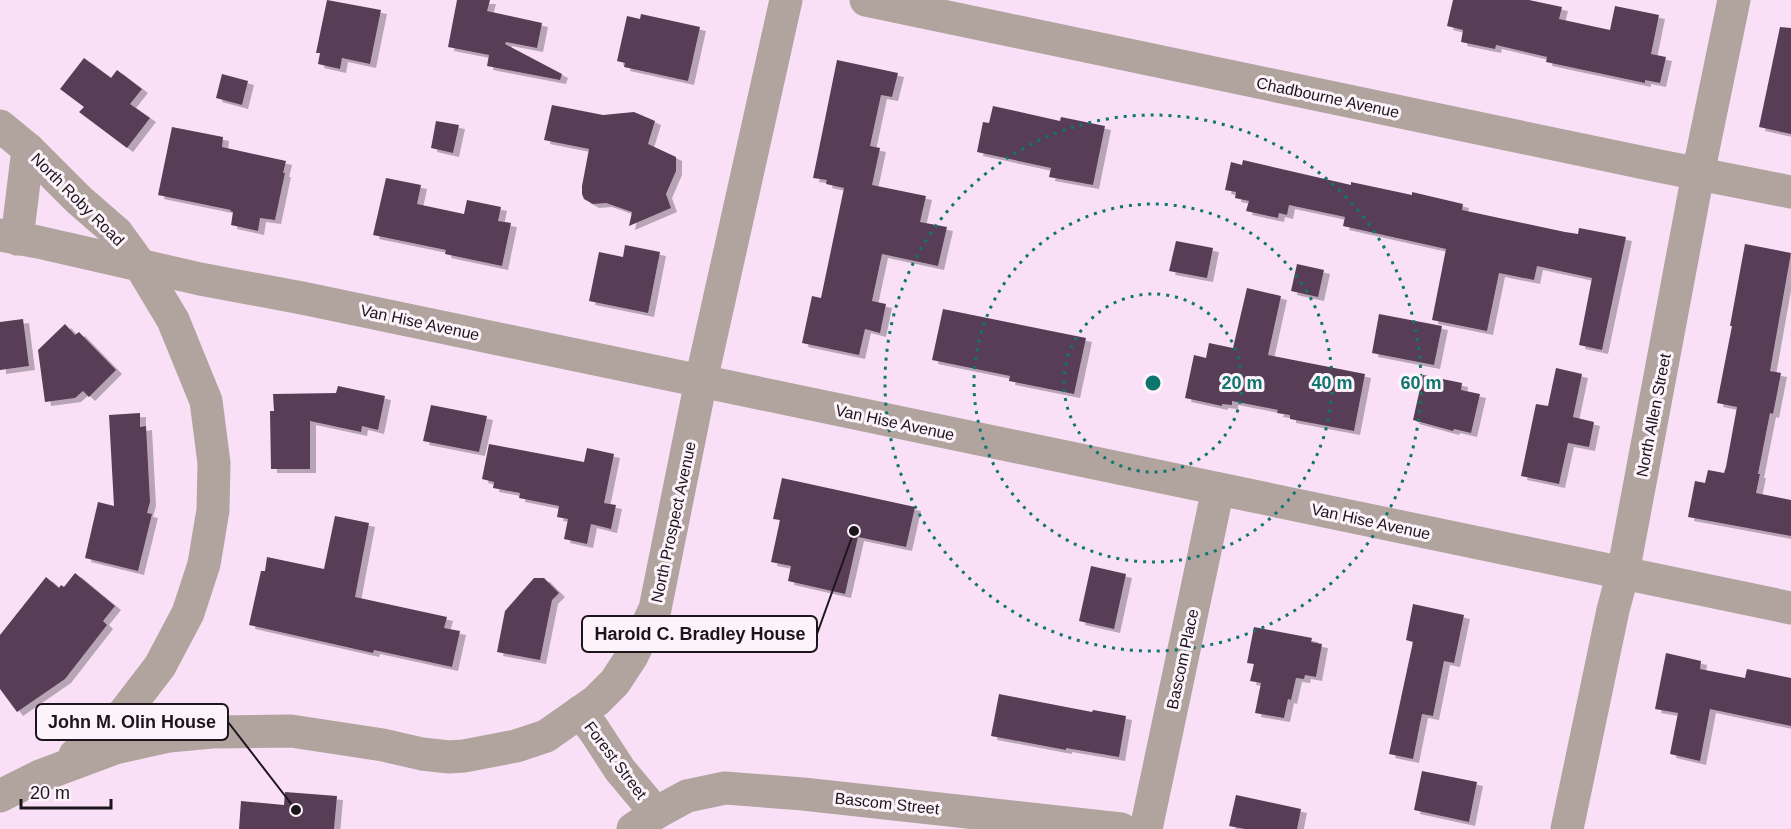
<svg xmlns="http://www.w3.org/2000/svg" width="1791" height="829" font-family="Helvetica,sans-serif">
<defs>
<filter id="shadow"><feDropShadow dx="6" dy="4" stdDeviation="0" flood-color="#0004"/></filter>
</defs>
<rect width="100%" height="100%" fill="#f9e0f6"/>
<g fill="#593d57" filter="url(#shadow)">
<path d="M 327,0 L 381,10 L 370,64 L 342,58 L 340,69 L 318,64 L 320,53 L 316,53 Z"/>
<path d="M 457,0 L 490,0 L 487,11 L 542,23 L 537,48 L 506,42 L 505,44 L 562,74 L 560,80 L 487,66 L 489,55 L 448,47 Z"/>
<path d="M 1453,0 L 1529,0 L 1562,7 L 1559,19 L 1610,30 L 1615,6 L 1659,15 L 1651,54 L 1666,57 L 1660,83 L 1645,80 L 1645,83 L 1546,62 L 1547,57 L 1496,45 L 1495,49 L 1461,42 L 1463,30 L 1447,26 Z"/>
<path d="M 641,14 L 700,27 L 688,81 L 624,67 L 625,63 L 617,61 L 627,16 L 640,19 Z"/>
<path d="M 1780,27 L 1791,28 L 1791,134 L 1759,127 Z"/>
<path d="M 84,58 L 111,78 L 117,70 L 142,89 L 130,104 L 150,118 L 127,148 L 79,112 L 84,107 L 60,89 Z"/>
<path d="M 837,60 L 898,73 L 892,97 L 881,95 L 870,146 L 880,148 L 872,185 L 926,196 L 920,222 L 947,227 L 938,266 L 882,254 L 872,301 L 886,304 L 880,333 L 865,329 L 859,355 L 802,343 L 812,296 L 821,298 L 844,188 L 826,184 L 827,180 L 813,178 Z"/>
<path d="M 222,74 L 248,81 L 242,105 L 216,98 Z"/>
<path d="M 552,105 L 603,115 L 634,112 L 655,121 L 648,144 L 676,157 L 676,171 L 666,194 L 671,208 L 629,226 L 632,212 L 606,203 L 593,204 L 584,199 L 582,194 L 582,186 L 589,149 L 544,140 Z"/>
<path d="M 993,106 L 1060,121 L 1061,117 L 1105,126 L 1093,185 L 1049,177 L 1051,168 L 977,152 L 983,122 L 989,123 Z"/>
<path d="M 436,121 L 459,125 L 453,153 L 431,148 Z"/>
<path d="M 172,127 L 223,137 L 222,147 L 286,161 L 283,173 L 285,173 L 275,220 L 260,218 L 258,231 L 231,225 L 233,212 L 230,211 L 231,210 L 158,195 Z"/>
<path d="M 1243,160 L 1351,185 L 1351,182 L 1412,195 L 1412,192 L 1463,204 L 1462,210 L 1565,232 L 1578,234 L 1579,228 L 1626,237 L 1602,350 L 1579,345 L 1592,278 L 1537,266 L 1534,280 L 1499,273 L 1487,331 L 1432,320 L 1446,249 L 1343,226 L 1345,217 L 1289,205 L 1287,215 L 1279,213 L 1278,218 L 1246,211 L 1249,201 L 1235,198 L 1236,192 L 1225,190 L 1231,162 L 1242,165 Z"/>
<path d="M 386,178 L 421,185 L 417,204 L 464,214 L 467,200 L 501,207 L 498,221 L 511,223 L 502,266 L 445,254 L 446,250 L 373,235 Z"/>
<path d="M 1176,241 L 1213,248 L 1207,278 L 1169,271 Z"/>
<path d="M 1745,244 L 1791,253 L 1770,371 L 1781,373 L 1773,414 L 1770,413 L 1758,474 L 1760,474 L 1756,493 L 1791,500 L 1791,536 L 1688,517 L 1695,481 L 1705,483 L 1708,470 L 1724,473 L 1726,467 L 1737,407 L 1717,403 L 1732,326 L 1730,326 Z"/>
<path d="M 625,245 L 660,252 L 648,313 L 589,301 L 599,252 L 623,257 Z"/>
<path d="M 1297,264 L 1324,270 L 1318,297 L 1291,291 Z"/>
<path d="M 1247,288 L 1281,296 L 1268,355 L 1365,374 L 1354,431 L 1290,419 L 1290,415 L 1277,413 L 1278,410 L 1232,401 L 1232,405 L 1222,404 L 1222,406 L 1185,398 L 1194,355 L 1206,358 L 1209,343 L 1233,348 Z"/>
<path d="M 943,309 L 1086,338 L 1074,394 L 1009,381 L 1010,376 L 932,360 Z"/>
<path d="M 1379,314 L 1442,326 L 1434,365 L 1372,353 Z"/>
<path d="M 23,319 L 29,366 L 0,370 L 0,322 Z"/>
<path d="M 65,324 L 75,335 L 79,332 L 116,370 L 89,397 L 83,391 L 75,398 L 45,402 L 38,350 Z"/>
<path d="M 1556,368 L 1582,374 L 1573,417 L 1594,422 L 1589,447 L 1568,443 L 1559,484 L 1521,476 L 1536,404 L 1548,406 Z"/>
<path d="M 1423,375 L 1462,383 L 1461,390 L 1480,394 L 1471,433 L 1454,429 L 1453,431 L 1413,420 Z"/>
<path d="M 338,386 L 385,396 L 378,430 L 362,426 L 361,432 L 310,421 L 310,469 L 271,469 L 270,411 L 274,411 L 273,394 L 336,393 Z"/>
<path d="M 431,405 L 487,416 L 479,452 L 423,441 Z"/>
<path d="M 140,413 L 140,427 L 146,426 L 150,502 L 147,513 L 152,514 L 138,571 L 85,558 L 98,502 L 114,506 L 109,415 Z"/>
<path d="M 489,444 L 584,462 L 587,448 L 614,454 L 604,503 L 616,505 L 611,529 L 591,524 L 587,544 L 564,539 L 568,519 L 557,517 L 559,506 L 519,498 L 520,493 L 493,488 L 494,482 L 482,479 Z"/>
<path d="M 782,478 L 915,507 L 906,547 L 858,537 L 845,594 L 788,581 L 791,566 L 771,562 L 780,520 L 773,519 Z"/>
<path d="M 335,516 L 369,523 L 355,597 L 447,617 L 444,628 L 460,631 L 452,667 L 374,650 L 373,653 L 249,625 L 261,571 L 265,571 L 267,557 L 324,569 Z"/>
<path d="M 1091,566 L 1126,574 L 1114,629 L 1079,621 Z"/>
<path d="M 75,573 L 115,606 L 103,621 L 107,625 L 65,679 L 17,712 L 0,689 L 0,635 L 46,577 L 59,588 L 61,585 L 64,587 Z"/>
<path d="M 534,578 L 544,578 L 559,593 L 552,600 L 540,660 L 497,652 L 505,611 Z"/>
<path d="M 1413,604 L 1464,615 L 1454,663 L 1444,661 L 1433,716 L 1422,714 L 1413,759 L 1389,754 L 1413,642 L 1406,640 Z"/>
<path d="M 1254,627 L 1312,638 L 1311,642 L 1322,644 L 1316,677 L 1305,675 L 1304,679 L 1296,678 L 1291,700 L 1288,699 L 1284,718 L 1255,713 L 1261,683 L 1250,681 L 1254,664 L 1247,663 Z"/>
<path d="M 1666,653 L 1701,661 L 1700,669 L 1745,678 L 1747,669 L 1791,678 L 1791,726 L 1710,709 L 1700,761 L 1670,754 L 1678,713 L 1655,709 Z"/>
<path d="M 999,694 L 1092,712 L 1093,710 L 1126,716 L 1119,757 L 1066,748 L 1066,750 L 991,736 Z"/>
<path d="M 1422,771 L 1477,782 L 1469,822 L 1414,810 Z"/>
<path d="M 285,792 L 337,796 L 334,829 L 239,829 L 241,801 L 284,805 Z"/>
<path d="M 1236,795 L 1301,809 L 1297,829 L 1245,829 L 1229,826 Z"/>
</g>
<g fill="none" stroke-linecap="round" stroke-linejoin="round">
<g stroke="#b1a49e" stroke-width="33">
<path d="M 866,0 L 1659,166 L 1791,192"/>
<path d="M 0,126 L 28,149 L 79,200 L 117,233 L 140,265 L 173,320 L 206,401 L 214,463 L 213,510 L 204,564 L 188,613 L 160,666 L 124,713 L 75,755"/>
<path d="M 0,235 L 38,242 L 200,279 L 302,298 L 1791,608"/>
<path d="M 17,239 L 28,149"/>
<path d="M 580,712 L 594,730 L 620,770 L 656,813"/>
<path d="M 0,796 L 40,776 L 115,748 L 169,736 L 212,732 L 291,731 L 383,745 L 422,754 L 449,757 L 464,756 L 516,746 L 546,736 L 596,701 L 615,682 L 632,656 L 655,609 L 701,381 L 786,0"/>
<path d="M 633,829 L 656,813 L 687,796 L 725,788 L 803,794 L 1121,829"/>
<path d="M 1146,829 L 1218,489"/>
<path d="M 1567,829 L 1613,610 L 1623,573 L 1698,174 L 1734,0"/>
</g>
</g>
<g fill="none" stroke="#0f766e" stroke-width="3" stroke-dasharray="3 6">
<circle cx="1153" cy="383" r="89"/>
<circle cx="1153" cy="383" r="179"/>
<circle cx="1153" cy="383" r="268"/>
</g>
<g text-anchor="middle" stroke-width="6" stroke-linejoin="round" paint-order="stroke">
<g font-size="16" fill="#1d151c" stroke="#fdf3fb">
<text transform="translate(1328 97) rotate(12)" y="6">Chadbourne Avenue</text>
<text transform="translate(78 199) rotate(45)" y="6">North Roby Road</text>
<text transform="translate(420 322) rotate(12)" y="6">Van Hise Avenue</text>
<text transform="translate(1653 415) rotate(-79)" y="6">North Allen Street</text>
<text transform="translate(895 422) rotate(12)" y="6">Van Hise Avenue</text>
<text transform="translate(1371 521) rotate(12)" y="6">Van Hise Avenue</text>
<text transform="translate(673 522) rotate(-78)" y="6">North Prospect Avenue</text>
<text transform="translate(1182 659) rotate(-78)" y="6">Bascom Place</text>
<text transform="translate(616 760) rotate(53)" y="6">Forest Street</text>
<text transform="translate(887 803) rotate(6)" y="6">Bascom Street</text>
</g>
</g>
<circle cx="1153" cy="383" r="9" fill="#0f766e" stroke="#fdf3fb" stroke-width="3"/>
<g font-size="18" text-anchor="middle" font-weight="bold" fill="#0f766e" stroke="#fdf3fb" stroke-width="6" stroke-linejoin="round" paint-order="stroke">
<text x="1242" y="389">20 m</text>
<text x="1332" y="389">40 m</text>
<text x="1421" y="389">60 m</text>
</g>
<path fill="none" stroke="#1d151c" stroke-width="2" d="M854 531L817 634M296 810L228 722"/>
<g fill="#1d151c" stroke="#fdf3fb" stroke-width="2">
<circle cx="854" cy="531" r="6"/>
<circle cx="296" cy="810" r="6"/>
</g>
<g fill="#fdf3fb" stroke="#1d151c" stroke-width="2">
<rect x="582" y="616" width="235" height="36" rx="6"/>
<rect x="36" y="704" width="192" height="36" rx="6"/>
</g>
<g font-size="18" text-anchor="middle" font-weight="bold" fill="#1d151c">
<text x="700" y="640">Harold C. Bradley House</text>
<text x="132" y="728">John M. Olin House</text>
</g>
<path d="M21 799v9h90v-9" fill="none" stroke="#1d151c" stroke-width="3"/>
<text x="30" y="799" font-size="18" fill="#1d151c" stroke="#fdf3fb" stroke-width="4.5" paint-order="stroke">20 m</text>
</svg>
